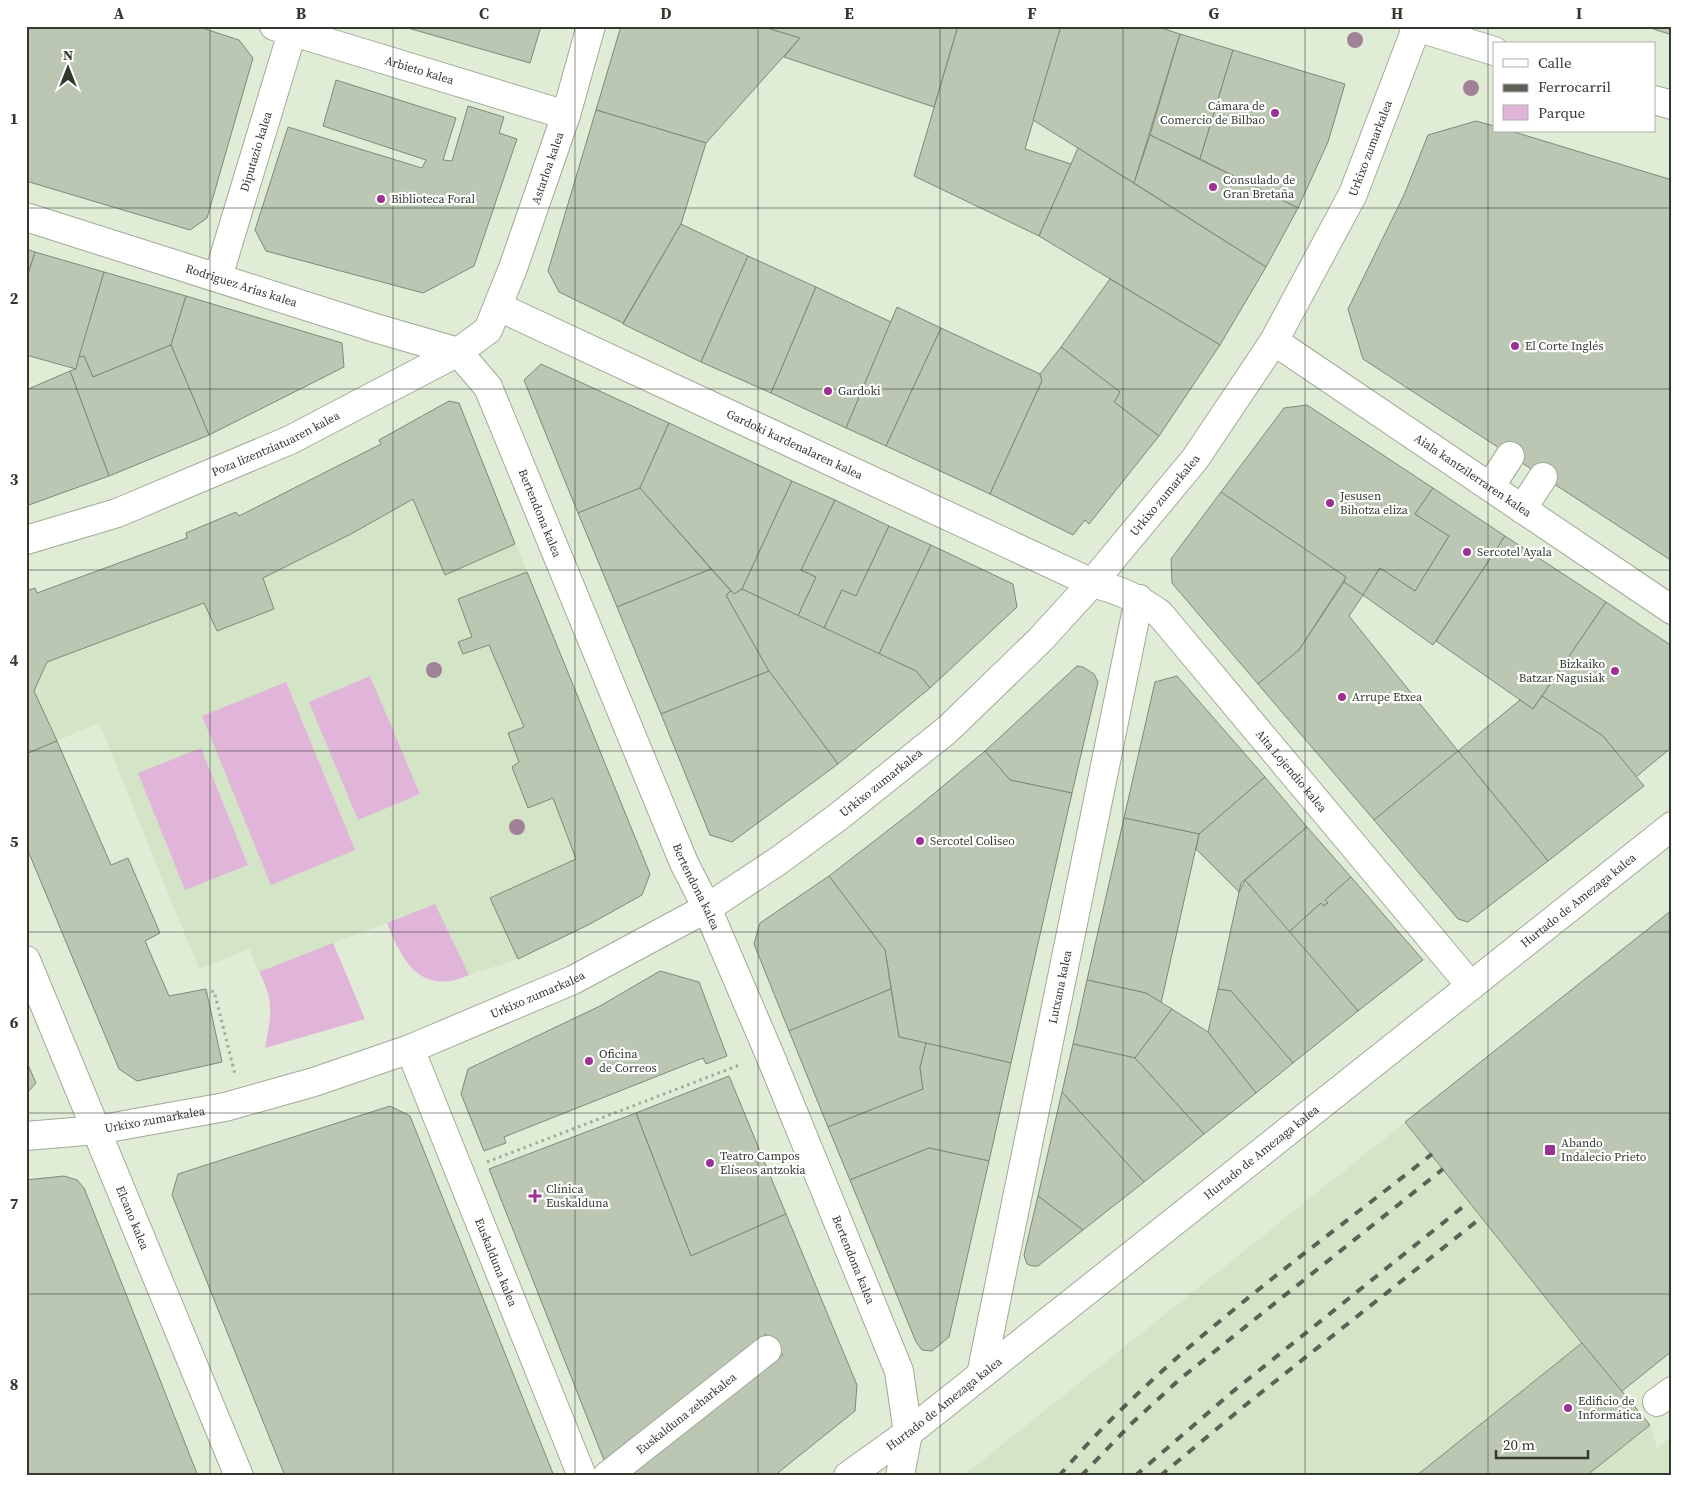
<svg xmlns="http://www.w3.org/2000/svg" width="1698" height="1502" font-family="'Source Serif 4',serif">
<rect width="100%" height="100%" fill="#e0ecd6"/>
<g fill="#d4e4c7">
<path d="M 449,401 L 459,403 L 650,874 L 642,895 L 590,924 L 518,959 L 469,975 L 435,904 L 259,972 L 249,949 L 199,969 L 99,723 L 26,754 L 26,591 L 35,588 L 37,593 L 186,538 L 186,533 L 236,512 L 239,516 L 381,444 L 379,440 Z"/>
<path d="M 1405,1122 L 1582,1343 L 1416,1476 L 963,1476 Z"/>
<path d="M 1650,1425 L 1657,1448 L 1672,1436 L 1672,1476 L 1586,1476 Z"/>
</g>
<g fill="#e1b4d9">
<path d="M 370,676 L 420,794 L 358,820 L 309,702 Z"/>
<path d="M 286,682 L 355,850 L 271,885 L 202,716 Z"/>
<path d="M 201,748 L 248,865 L 185,890 L 138,773 Z"/>
<path d="M 435,904 L 469,975 C 421,996 403,963 387,923 Z"/>
<path d="M 333,943 L 365,1019 L 265,1048 C 271,1016 275,1001 259,972 Z"/>
</g>
<g fill="#bbc7b2" stroke="#7f8a76">
<path d="M 26,26 L 196,26 L 239,40 L 253,58 L 207,218 L 190,230 L 26,181 Z"/>
<path d="M 401,26 L 541,26 L 530,63 Z"/>
<path d="M 621,26 L 761,26 L 800,38 L 706,143 L 596,110 Z"/>
<path d="M 761,26 L 958,26 L 934,107 L 784,57 L 800,38 Z"/>
<path d="M 958,26 L 1061,26 L 1025,149 L 1071,164 L 1039,236 L 914,176 Z"/>
<path d="M 1061,26 L 1155,26 L 1180,34 L 1134,183 L 1033,120 Z"/>
<path d="M 1644,26 L 1672,26 L 1672,35 Z"/>
<path d="M 1180,34 L 1233,50 L 1200,159 L 1150,135 Z"/>
<path d="M 1233,50 L 1345,84 L 1328,142 L 1298,208 L 1200,159 Z"/>
<path d="M 336,80 L 456,118 L 443,160 L 452,161 L 468,106 L 504,117 L 499,133 L 517,139 L 474,266 L 423,293 L 266,251 L 255,230 L 288,127 L 422,168 L 426,160 L 323,126 Z"/>
<path d="M 596,110 L 706,143 L 681,224 L 623,323 L 559,292 L 548,271 Z"/>
<path d="M 1476,121 L 1494,126 L 1494,131 L 1511,131 L 1672,180 L 1672,561 L 1363,359 L 1348,309 L 1404,195 L 1428,135 Z"/>
<path d="M 1150,135 L 1298,208 L 1266,267 L 1134,183 Z"/>
<path d="M 1078,148 L 1266,267 L 1220,345 L 1039,236 Z"/>
<path d="M 681,224 L 748,256 L 701,362 L 623,324 Z"/>
<path d="M 26,249 L 35,252 L 26,281 Z"/>
<path d="M 35,252 L 104,272 L 76,369 L 26,355 L 26,281 Z"/>
<path d="M 748,256 L 816,287 L 771,393 L 701,362 Z"/>
<path d="M 104,272 L 186,296 L 171,345 L 93,377 L 84,356 L 79,357 Z"/>
<path d="M 1110,279 L 1220,345 L 1159,436 L 1114,402 L 1120,392 L 1061,347 Z"/>
<path d="M 816,287 L 891,322 L 846,428 L 771,393 Z"/>
<path d="M 186,296 L 342,343 L 344,367 L 209,435 L 171,345 Z"/>
<path d="M 897,307 L 941,328 L 886,446 L 846,428 Z"/>
<path d="M 941,328 L 1040,374 L 1042,381 L 990,494 L 886,446 Z"/>
<path d="M 171,345 L 209,435 L 109,476 L 70,371 L 76,369 L 79,357 L 84,356 L 93,377 Z"/>
<path d="M 1061,347 L 1120,392 L 1114,402 L 1159,436 L 1089,524 L 1085,520 L 1073,535 L 990,494 L 1042,381 L 1040,374 Z"/>
<path d="M 541,364 L 669,423 L 640,488 L 578,513 L 524,380 Z"/>
<path d="M 70,371 L 109,476 L 26,506 L 26,390 Z"/>
<path d="M 449,401 L 459,403 L 515,544 L 445,575 L 413,499 L 351,534 L 263,578 L 274,609 L 217,631 L 204,603 L 47,662 L 34,691 L 57,741 L 26,754 L 26,591 L 35,588 L 37,593 L 187,538 L 186,533 L 236,512 L 239,516 L 381,444 L 379,440 Z"/>
<path d="M 1307,405 L 1433,488 L 1415,514 L 1449,536 L 1415,591 L 1380,568 L 1363,595 L 1344,582 L 1346,577 L 1221,492 L 1284,408 Z"/>
<path d="M 669,423 L 792,481 L 742,589 L 734,594 L 640,488 Z"/>
<path d="M 792,481 L 835,500 L 801,570 L 816,577 L 798,616 L 742,589 Z"/>
<path d="M 640,488 L 711,569 L 617,607 L 578,513 Z"/>
<path d="M 1433,488 L 1505,536 L 1433,645 L 1363,595 L 1380,568 L 1415,591 L 1449,536 L 1415,514 Z"/>
<path d="M 1221,492 L 1346,577 L 1299,650 L 1258,684 L 1172,583 L 1171,559 Z"/>
<path d="M 835,500 L 889,526 L 856,596 L 842,590 L 824,628 L 798,616 L 816,577 L 801,570 Z"/>
<path d="M 889,526 L 931,545 L 879,654 L 824,628 L 842,590 L 856,596 Z"/>
<path d="M 1505,536 L 1606,602 L 1533,709 L 1436,641 Z"/>
<path d="M 931,545 L 1013,584 L 1017,607 L 930,688 L 916,671 L 879,654 Z"/>
<path d="M 711,569 L 731,591 L 726,595 L 769,671 L 661,714 L 617,607 Z"/>
<path d="M 527,572 L 650,874 L 642,895 L 590,924 L 518,959 L 490,898 L 576,859 L 553,798 L 528,808 L 512,767 L 519,762 L 508,733 L 524,727 L 489,645 L 463,654 L 458,642 L 472,637 L 458,599 Z"/>
<path d="M 1344,582 L 1363,595 L 1349,616 L 1458,751 L 1374,820 L 1258,684 L 1299,650 Z"/>
<path d="M 742,589 L 916,671 L 930,688 L 838,764 L 769,671 L 726,595 L 731,591 L 734,594 Z"/>
<path d="M 1606,602 L 1672,646 L 1672,747 L 1636,777 L 1603,736 L 1542,696 Z"/>
<path d="M 1077,666 L 1083,667 L 1094,674 L 1098,682 L 1072,793 L 1010,780 L 985,751 Z"/>
<path d="M 769,671 L 838,764 L 732,842 L 710,835 L 661,714 Z"/>
<path d="M 1177,676 L 1265,777 L 1199,834 L 1124,818 L 1155,682 Z"/>
<path d="M 1542,696 L 1603,736 L 1644,786 L 1548,861 L 1458,751 L 1520,700 L 1533,709 Z"/>
<path d="M 57,741 L 111,865 L 128,858 L 160,933 L 145,941 L 169,996 L 206,989 L 222,1062 L 137,1081 L 119,1069 L 26,846 L 26,754 Z"/>
<path d="M 985,751 L 1010,780 L 1072,793 L 1011,1063 L 899,1037 L 885,950 L 829,876 L 913,811 Z"/>
<path d="M 1458,751 L 1548,861 L 1468,922 L 1458,919 L 1374,820 Z"/>
<path d="M 1265,777 L 1307,827 L 1241,883 L 1239,892 L 1196,849 L 1199,834 Z"/>
<path d="M 1124,818 L 1199,834 L 1161,1003 L 1146,993 L 1087,980 Z"/>
<path d="M 1307,827 L 1351,877 L 1325,900 L 1328,903 L 1323,906 L 1321,903 L 1289,932 L 1245,880 Z"/>
<path d="M 829,876 L 885,950 L 891,989 L 789,1031 L 754,944 L 760,923 Z"/>
<path d="M 1351,877 L 1423,960 L 1358,1011 L 1289,932 L 1321,903 L 1323,906 L 1328,903 L 1325,900 Z"/>
<path d="M 1245,880 L 1358,1011 L 1293,1063 L 1231,991 L 1218,989 L 1239,892 Z"/>
<path d="M 1672,910 L 1672,1351 L 1621,1392 L 1405,1122 Z"/>
<path d="M 660,971 L 699,982 L 727,1056 L 706,1064 L 703,1058 L 504,1137 L 506,1143 L 484,1151 L 461,1094 L 468,1069 L 600,1006 Z"/>
<path d="M 1087,980 L 1146,993 L 1172,1009 L 1135,1058 L 1073,1044 Z"/>
<path d="M 891,989 L 899,1037 L 926,1043 L 920,1068 L 923,1089 L 828,1127 L 789,1031 Z"/>
<path d="M 1218,989 L 1231,991 L 1293,1063 L 1256,1093 L 1208,1032 Z"/>
<path d="M 1172,1009 L 1208,1032 L 1256,1093 L 1204,1134 L 1135,1058 Z"/>
<path d="M 926,1043 L 1011,1063 L 989,1161 L 929,1148 L 850,1180 L 828,1127 L 923,1089 L 920,1068 Z"/>
<path d="M 1073,1044 L 1135,1058 L 1204,1134 L 1144,1182 L 1062,1092 Z"/>
<path d="M 26,1060 L 36,1083 L 26,1094 Z"/>
<path d="M 729,1076 L 786,1214 L 691,1256 L 636,1113 Z"/>
<path d="M 1062,1092 L 1144,1182 L 1083,1230 L 1038,1196 Z"/>
<path d="M 390,1106 L 410,1116 L 554,1476 L 285,1476 L 172,1195 L 178,1174 Z"/>
<path d="M 636,1113 L 691,1256 L 786,1214 L 857,1385 L 855,1411 L 774,1476 L 630,1476 L 783,1355 L 766,1334 L 604,1460 L 489,1169 Z"/>
<path d="M 929,1148 L 989,1161 L 949,1337 L 932,1351 L 922,1350 L 916,1342 L 850,1180 Z"/>
<path d="M 64,1176 L 77,1180 L 84,1188 L 198,1476 L 26,1476 L 26,1180 Z"/>
<path d="M 1038,1196 L 1083,1230 L 1038,1266 L 1032,1266 L 1027,1264 L 1024,1255 Z"/>
<path d="M 1582,1343 L 1650,1425 L 1586,1476 L 1416,1476 Z"/>
</g>
<g fill="none" stroke-linecap="round" stroke-linejoin="round">
<defs>
<g id="minor">
<path id="s1" d="M 274,26 L 566,115"/>
<path d="M 1413,26 L 1494,51"/>
<path d="M 1654,100 L 1672,105"/>
<path id="s2" d="M 26,217 L 375,328 L 458,352 L 488,387 L 684,863 L 707,908 L 769,1053 L 899,1371 L 908,1433 L 900,1476"/>
<path id="s3" d="M 218,277 L 294,26"/>
<path id="s4" d="M 499,307 L 1092,583 C 1118,589 1138,598 1160,614 L 1471,986"/>
<path id="s5" d="M 1274,341 L 1672,610"/>
<path d="M 1490,487 L 1510,456"/>
<path d="M 1522,509 L 1543,477"/>
<path id="s6" d="M 26,540 L 117,513 L 290,440 L 458,352 L 488,330 L 513,268 L 566,115 L 591,26"/>
<path id="s7" d="M 26,960 L 239,1476"/>
<path id="s8" d="M 410,1049 L 582,1476"/>
<path id="s9" d="M 981,1375 L 1139,599"/>
<path d="M 1657,1402 L 1672,1391"/>
<path id="s10" d="M 607,1476 L 767,1350"/>
<path id="s11" d="M 848,1476 L 908,1433 L 1672,826"/>
</g>
<g id="major">
<path id="s12" d="M 26,1136 L 97,1130 L 225,1107 L 314,1082 L 410,1049 L 573,980 L 707,908 L 778,861 L 838,817 L 947,730 L 1040,640 L 1092,583 L 1195,459 L 1274,341 L 1353,194 L 1417,26"/>
</g>
</defs>
<use href="#minor" stroke="#a0ab97" stroke-width="30"/>
<use href="#major" stroke="#a0ab97" stroke-width="30"/>
<g stroke="#a1aa99" stroke-width="3" stroke-dasharray="2.5 4" stroke-linecap="butt">
<path d="M 205,993 L 214,991 L 235,1074"/>
<path d="M 487,1162 L 742,1064"/>
</g>
<use href="#minor" stroke="#fff" stroke-width="28"/>
<use href="#major" stroke="#fff" stroke-width="28"/>
<g stroke="#5b6155" stroke-width="4" stroke-dasharray="9 9" stroke-linecap="butt">
<path d="M 1059,1476 C 1164,1353 1305,1255 1432,1154"/>
<path d="M 1081,1476 L 1131,1424 L 1180,1379 L 1443,1169"/>
<path d="M 1135,1476 L 1231,1393 L 1469,1202"/>
<path d="M 1160,1476 L 1243,1407 L 1482,1217"/>
</g>
</g>
<g fill="#a18198">
<circle cx="1355" cy="40" r="8"/>
<circle cx="1471" cy="88" r="8"/>
<circle cx="434" cy="670" r="8"/>
<circle cx="517" cy="827" r="8"/>
</g>
<path fill="none" stroke="#343930" stroke-width="1" stroke-opacity="0.55" d="M 210,26 L 210,1476M 393,26 L 393,1476M 575,26 L 575,1476M 758,26 L 758,1476M 940,26 L 940,1476M 1123,26 L 1123,1476M 1305,26 L 1305,1476M 1488,26 L 1488,1476M 26,208 L 1672,208M 26,389 L 1672,389M 26,570 L 1672,570M 26,751 L 1672,751M 26,932 L 1672,932M 26,1113 L 1672,1113M 26,1294 L 1672,1294"/>
<g fill="#9d3191" stroke="#fff" stroke-width="2">
<circle cx="1275" cy="113" r="5"/>
<circle cx="1213" cy="187" r="5"/>
<circle cx="381" cy="199" r="5"/>
<circle cx="1515" cy="346" r="5"/>
<circle cx="828" cy="391" r="5"/>
<circle cx="1330" cy="503" r="5"/>
<circle cx="1467" cy="552" r="5"/>
<circle cx="1615" cy="671" r="5"/>
<circle cx="1342" cy="697" r="5"/>
<circle cx="920" cy="841" r="5"/>
<circle cx="589" cy="1061" r="5"/>
<rect x="1544" y="1144" width="12" height="12" rx="2.5"/>
<circle cx="710" cy="1163" r="5"/>
<path d="M532.5 1188.5h5v5h5v5h-5v5h-5v-5h-5v-5h5z"/>
<circle cx="1568" cy="1408" r="5"/>
</g>
<g text-anchor="middle" stroke-width="4.5" stroke-linejoin="round" paint-order="stroke">
<g font-size="12" fill="#343930" stroke="#fff">
<text dy="4" stroke="none"><textPath href="#s1" startOffset="152">Arbieto kalea</textPath></text>
<text dy="4" stroke="none"><textPath href="#s12" startOffset="1749">Urkixo zumarkalea</textPath></text>
<text dy="4" stroke="none"><textPath href="#s3" startOffset="131">Diputazio kalea</textPath></text>
<text dy="4" stroke="none"><textPath href="#s6" startOffset="682">Astarloa kalea</textPath></text>
<text dy="4" stroke="none"><textPath href="#s2" startOffset="226">Rodriguez Arias kalea</textPath></text>
<text dy="4" stroke="none"><textPath href="#s6" startOffset="268">Poza lizentziatuaren kalea</textPath></text>
<text dy="4" stroke="none"><textPath href="#s4" startOffset="326">Gardoki kardenalaren kalea</textPath></text>
<text dy="4" stroke="none"><textPath href="#s5" startOffset="240">Aiala kantzilerraren kalea</textPath></text>
<text dy="4" stroke="none"><textPath href="#s12" startOffset="1344">Urkixo zumarkalea</textPath></text>
<text dy="4" stroke="none"><textPath href="#s2" startOffset="635">Bertendona kalea</textPath></text>
<text dy="4" stroke="none"><textPath href="#s4" startOffset="934">Aita Lojendio kalea</textPath></text>
<text dy="4" stroke="none"><textPath href="#s12" startOffset="939">Urkixo zumarkalea</textPath></text>
<text dy="4" stroke="none"><textPath href="#s2" startOffset="1040">Bertendona kalea</textPath></text>
<text dy="4" stroke="none"><textPath href="#s11" startOffset="930">Hurtado de Amezaga kalea</textPath></text>
<text dy="4" stroke="none"><textPath href="#s9" startOffset="396">Lutxana kalea</textPath></text>
<text dy="4" stroke="none"><textPath href="#s12" startOffset="534">Urkixo zumarkalea</textPath></text>
<text dy="4" stroke="none"><textPath href="#s12" startOffset="130">Urkixo zumarkalea</textPath></text>
<text dy="4" stroke="none"><textPath href="#s11" startOffset="525">Hurtado de Amezaga kalea</textPath></text>
<text dy="4" stroke="none"><textPath href="#s7" startOffset="279">Elcano kalea</textPath></text>
<text dy="4" stroke="none"><textPath href="#s2" startOffset="1445">Bertendona kalea</textPath></text>
<text dy="4" stroke="none"><textPath href="#s8" startOffset="230">Euskalduna kalea</textPath></text>
<text dy="4" stroke="none"><textPath href="#s11" startOffset="120">Hurtado de Amezaga kalea</textPath></text>
<text dy="4" stroke="none"><textPath href="#s10" startOffset="101">Euskalduna zeharkalea</textPath></text>
</g>
<g font-size="12" fill="#343930" stroke="#fff" text-anchor="start">
<text x="1265" y="110" text-anchor="end">Cámara de<tspan x="1265" dy="14">Comercio de Bilbao</tspan></text>
<text x="1223" y="184">Consulado de<tspan x="1223" dy="14">Gran Bretaña</tspan></text>
<text x="391" y="203">Biblioteca Foral</text>
<text x="1525" y="350">El Corte Inglés</text>
<text x="838" y="395">Gardoki</text>
<text x="1340" y="500">Jesusen<tspan x="1340" dy="14">Bihotza eliza</tspan></text>
<text x="1477" y="556">Sercotel Ayala</text>
<text x="1605" y="668" text-anchor="end">Bizkaiko<tspan x="1605" dy="14">Batzar Nagusiak</tspan></text>
<text x="1352" y="701">Arrupe Etxea</text>
<text x="930" y="845">Sercotel Coliseo</text>
<text x="599" y="1058">Oficina<tspan x="599" dy="14">de Correos</tspan></text>
<text x="1561" y="1147">Abando<tspan x="1561" dy="14">Indalecio Prieto</tspan></text>
<text x="720" y="1160">Teatro Campos<tspan x="720" dy="14">Elíseos antzokia</tspan></text>
<text x="546" y="1193">Clínica<tspan x="546" dy="14">Euskalduna</tspan></text>
<text x="1578" y="1405">Edificio de<tspan x="1578" dy="14">Informática</tspan></text>
</g>
</g>
<rect width="1698" height="1502" fill="none" stroke="#ffffff" stroke-width="55"/>
<rect x="1493" y="42" width="162" height="90" fill="#ffffff" stroke="#aeb0ac"/>
<rect x="1503" y="59" width="25" height="8" fill="#ffffff" stroke="#aeb0ac"/>
<text x="1538" y="68" font-size="15" fill="#343930">Calle</text>
<rect x="1503" y="84" width="25" height="8" fill="#5b6155" stroke="#aeb0ac"/>
<text x="1538" y="92" font-size="15" fill="#343930">Ferrocarril</text>
<rect x="1503" y="105" width="25" height="15" fill="#e1b4d9" stroke="#aeb0ac"/>
<text x="1538" y="118" font-size="15" fill="#343930">Parque</text>
<g transform="translate(68 68)" stroke="#ffffff" stroke-width="4" paint-order="stroke">
<path d="M0-4L9 19L0 12L-9 19Z" fill="#343930"/>
<text y="-8" font-size="14" font-weight="bold" text-anchor="middle" fill="#343930">N</text>
</g>
<path d="M1496 1450v8h92v-8" fill="none" stroke="#343930" stroke-width="2.5"/>
<text x="1503" y="1450" font-size="15" fill="#343930" stroke="#ffffff" stroke-width="4" paint-order="stroke">20 m</text>
<rect x="28" y="28" width="1642" height="1446" fill="none" stroke="#343930" stroke-width="2"/>
<g font-size="16" text-anchor="middle" font-weight="bold" fill="#343930">
<text x="119" y="19">A</text>
<text x="301" y="19">B</text>
<text x="484" y="19">C</text>
<text x="666" y="19">D</text>
<text x="849" y="19">E</text>
<text x="1032" y="19">F</text>
<text x="1214" y="19">G</text>
<text x="1397" y="19">H</text>
<text x="1579" y="19">I</text>
<text x="14" y="124">1</text>
<text x="14" y="304">2</text>
<text x="14" y="485">3</text>
<text x="14" y="666">4</text>
<text x="14" y="847">5</text>
<text x="14" y="1028">6</text>
<text x="14" y="1209">7</text>
<text x="14" y="1390">8</text>
</g>
</svg>
